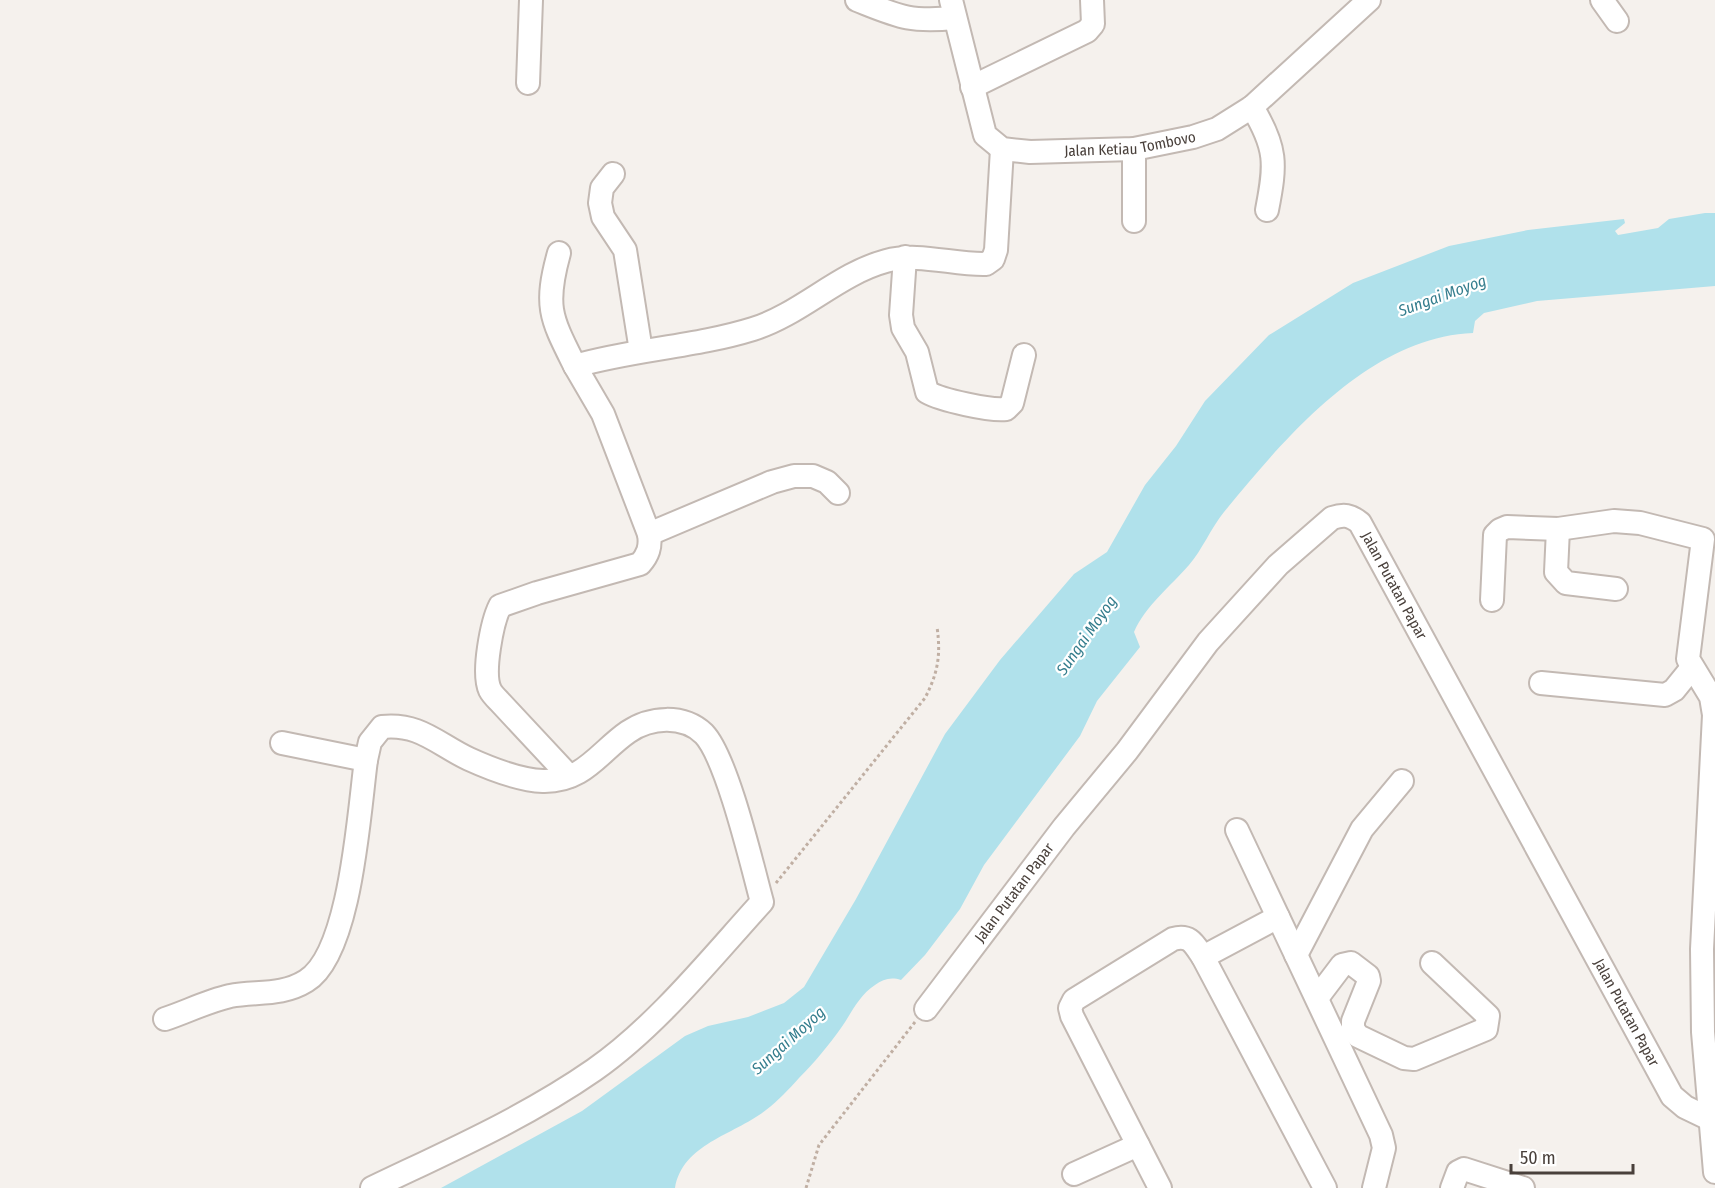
<svg xmlns="http://www.w3.org/2000/svg" width="1715" height="1188" font-family="'Fira Sans Condensed',sans-serif">
<rect width="100%" height="100%" fill="#f5f1ed"/>
<path fill="#b0e1eb" d="M 1705,213 L 1715,213 L 1715,286 L 1537,301 L 1484,313 L 1475,321 L 1473,333 C 1369,337 1285,438 1224,512 C 1211,528 1202,550 1189,565 C 1170,587 1146,605 1134,632 L 1140,647 L 1097,701 L 1080,736 L 984,865 L 960,909 L 925,955 L 901,980 C 891,977 883,979 875,985 C 859,995 851,1014 841,1028 C 828,1046 815,1062 799,1078 C 789,1089 778,1101 766,1110 C 735,1135 683,1143 675,1188 L 441,1188 L 582,1111 L 685,1036 L 708,1026 L 748,1017 L 784,1003 L 804,987 L 856,899 L 945,734 L 1000,660 L 1074,574 L 1107,552 L 1145,485 L 1176,446 L 1205,401 L 1269,335 L 1353,283 L 1449,246 L 1528,230 L 1624,219 L 1625,223 L 1615,231 L 1618,235 L 1658,228 L 1669,219 Z"/>
<g fill="none" stroke-linecap="round" stroke-linejoin="round">
<defs>
<g id="minor">
<path d="M 857,0 C 900,17 908,22 955,18"/>
<path id="s1" d="M 951,0 L 985,135 L 1002,149 L 1030,152 L 1134,149 L 1193,137 L 1217,129 L 1252,107 L 1369,0"/>
<path d="M 1602,0 L 1617,21"/>
<path d="M 528,83 L 531,0"/>
<path d="M 972,87 L 1087,31 L 1093,24 L 1092,0"/>
<path d="M 1252,107 C 1277,148 1276,164 1267,210"/>
<path d="M 1134,149 L 1134,221"/>
<path d="M 613,174 L 602,188 L 600,203 L 603,217 L 625,250 L 641,351"/>
<path d="M 559,253 C 544,307 551,318 575,366"/>
<path d="M 905,257 L 901,315 L 903,328 L 917,352 L 927,392 C 941,400 990,411 1006,409 L 1012,403 L 1024,355"/>
<path d="M 1558,529 L 1556,572 L 1566,583 L 1616,589"/>
<path d="M 649,534 L 772,482 L 794,476 L 813,476 L 827,482 L 838,493"/>
<path d="M 1492,600 L 1495,535 L 1500,530 L 1507,527 L 1558,529 L 1614,521 L 1640,523 L 1703,539 L 1688,659 L 1711,697 L 1714,715 L 1702,949 L 1703,1032 L 1715,1172"/>
<path d="M 1541,683 L 1665,695 L 1674,690 L 1691,669"/>
<path d="M 282,743 L 366,760"/>
<path d="M 569,776 L 499,701 C 496,698 492,694 490,690 C 482,673 492,622 500,606 L 537,593 L 640,564 C 648,555 651,547 649,534 L 603,414 L 575,366 C 634,349 695,347 753,329 C 801,314 838,274 886,261 C 919,252 953,265 986,264 L 993,259 L 996,250 L 1002,149"/>
<path d="M 1237,830 L 1381,1135 L 1384,1148 L 1374,1188"/>
<path d="M 1296,955 L 1362,829 L 1402,781"/>
<path d="M 1203,957 L 1278,917"/>
<path d="M 1317,998 L 1342,965 L 1351,963 L 1368,976 L 1369,981 L 1353,1021 L 1353,1029 L 1358,1036 L 1404,1058 L 1414,1059 L 1486,1029 L 1488,1016 L 1432,963"/>
<path id="s2" d="M 926,1009 L 1064,827 L 1127,751 L 1208,642 L 1278,565 L 1332,518 C 1344,514 1350,515 1360,523 L 1672,1096 L 1685,1107 L 1712,1120"/>
<path d="M 165,1019 C 186,1012 208,1001 230,996 C 256,991 282,996 306,981 C 351,954 359,811 366,760 L 370,742 L 382,727 C 420,723 437,744 469,759 C 491,769 519,780 543,781 C 584,782 599,752 628,732 C 650,717 683,714 704,734 C 727,758 752,865 762,902 C 711,958 657,1026 594,1070 C 525,1118 447,1152 372,1188"/>
<path d="M 1074,1174 L 1138,1145"/>
<path d="M 1160,1188 L 1072,1016 L 1070,1008 L 1074,1000 L 1173,939 C 1190,934 1194,944 1203,957 L 1325,1188"/>
<path d="M 1452,1188 L 1458,1172 L 1464,1169 L 1523,1188"/>
</g>
</defs>
<use href="#minor" stroke="#c3b9b3" stroke-width="26"/>
<g stroke="#c0afa3" stroke-width="3" stroke-dasharray="3 3" stroke-linecap="butt">
<path d="M 776,883 L 925,698 C 938,673 941,655 937,627"/>
<path d="M 806,1188 L 819,1145 L 915,1022"/>
</g>
<use href="#minor" stroke="#fff" stroke-width="22"/>
</g>
<g text-anchor="middle" stroke-width="4.5" stroke-linejoin="round" paint-order="stroke">
<g font-size="15" fill="#49403b" stroke="#fff">
<text dy="5" stroke="none"><textPath href="#s1" startOffset="290">Jalan Ketiau Tombovo</textPath></text>
<text dy="5" stroke="none"><textPath href="#s2" startOffset="740">Jalan Putatan Papar</textPath></text>
<text dy="5" stroke="none"><textPath href="#s2" startOffset="146">Jalan Putatan Papar</textPath></text>
<text dy="5" stroke="none"><textPath href="#s2" startOffset="1226">Jalan Putatan Papar</textPath></text>
</g>
<g font-size="16" font-style="italic" fill="#347d8d" stroke="#fff">
<text transform="translate(1442 295) rotate(-20)" y="6">Sungai Moyog</text>
<text transform="translate(1086 635) rotate(-55)" y="6">Sungai Moyog</text>
<text transform="translate(788 1040) rotate(-42)" y="6">Sungai Moyog</text>
</g>
</g>
<path d="M1511 1164v9h122v-9" fill="none" stroke="#49403b" stroke-width="3"/>
<text x="1520" y="1164" font-size="18" fill="#49403b" stroke="#ffffff" stroke-width="4.5" paint-order="stroke">50 m</text>
</svg>
